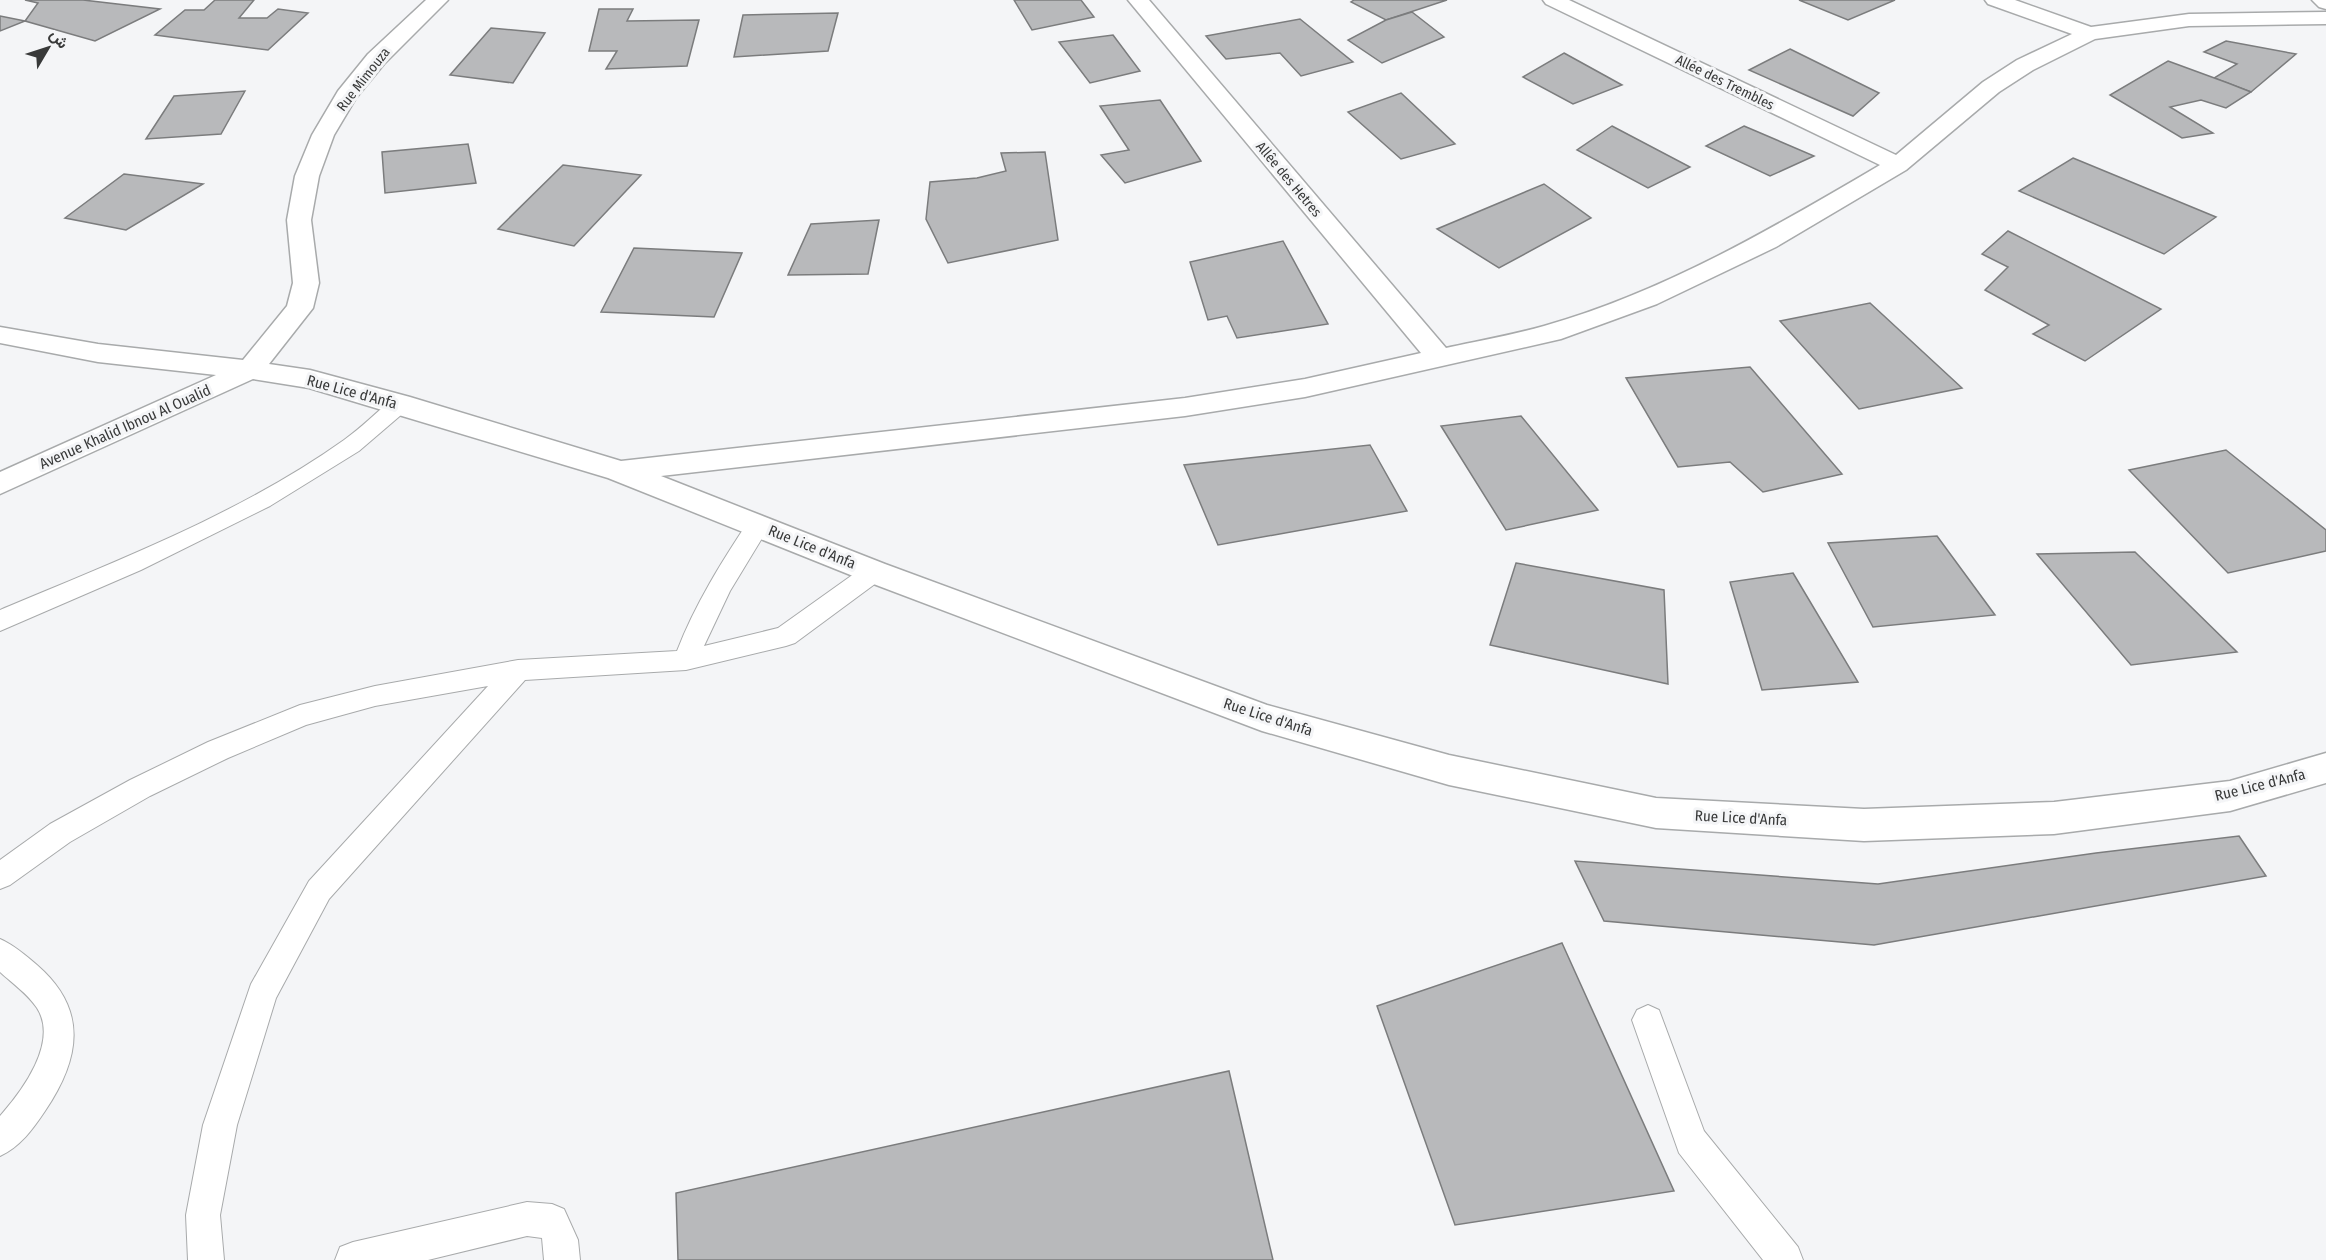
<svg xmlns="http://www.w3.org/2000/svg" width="2326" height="1260" font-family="'Fira Sans Condensed',Vazirmatn,sans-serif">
<rect width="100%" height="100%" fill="#f4f5f7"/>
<g fill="#b8b9bb" stroke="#7b7c7d" stroke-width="1.5">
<path d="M 25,0 L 83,0 L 160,9 L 95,41 L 25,21 L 38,3 Z"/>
<path d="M 215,0 L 254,0 L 239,18 L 267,18 L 278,9 L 308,13 L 268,50 L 155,35 L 185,10 L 204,10 Z"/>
<path d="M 1014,0 L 1081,0 L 1094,17 L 1032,30 Z"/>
<path d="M 1354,0 L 1447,0 L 1386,20 L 1351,2 Z"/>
<path d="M 1799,0 L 1895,0 L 1848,20 Z"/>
<path d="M 599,9 L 633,9 L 627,21 L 699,20 L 687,66 L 606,69 L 617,51 L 589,51 Z"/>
<path d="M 1412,12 L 1444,37 L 1382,63 L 1348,40 L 1386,20 Z"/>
<path d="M 838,13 L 828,51 L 734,57 L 743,15 Z"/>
<path d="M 0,16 L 25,21 L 0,31 Z"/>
<path d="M 1300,19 L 1353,62 L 1301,76 L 1280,53 L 1226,59 L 1206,36 Z"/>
<path d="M 491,28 L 545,33 L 513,83 L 450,75 Z"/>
<path d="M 1113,35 L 1140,71 L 1090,83 L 1059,42 Z"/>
<path d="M 2226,41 L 2296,54 L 2251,92 L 2214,78 L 2237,64 L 2204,52 Z"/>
<path d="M 1790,49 L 1879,93 L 1853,116 L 1749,70 Z"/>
<path d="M 1564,53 L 1622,85 L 1573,104 L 1523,77 Z"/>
<path d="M 2168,61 L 2228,83 L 2251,92 L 2226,108 L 2201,100 L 2170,107 L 2213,133 L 2182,138 L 2110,95 Z"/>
<path d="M 245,91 L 221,134 L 146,139 L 174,96 Z"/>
<path d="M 1401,93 L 1455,144 L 1401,159 L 1348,112 Z"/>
<path d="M 1160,100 L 1201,161 L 1125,183 L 1101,155 L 1129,150 L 1100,106 Z"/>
<path d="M 1612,126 L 1690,167 L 1648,188 L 1577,150 Z"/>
<path d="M 1744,126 L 1814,156 L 1770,176 L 1706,146 Z"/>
<path d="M 468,144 L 476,183 L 385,193 L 382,152 Z"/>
<path d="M 1045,152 L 1058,240 L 948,263 L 926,219 L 930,182 L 977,178 L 1006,171 L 1001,153 Z"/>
<path d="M 2073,158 L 2216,217 L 2164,254 L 2019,191 Z"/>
<path d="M 563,165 L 641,175 L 574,246 L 498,229 Z"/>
<path d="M 124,174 L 203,184 L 126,230 L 65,218 Z"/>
<path d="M 1544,184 L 1591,218 L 1499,268 L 1437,229 Z"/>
<path d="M 879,220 L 868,274 L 788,275 L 811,224 Z"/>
<path d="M 2008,231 L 2161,309 L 2085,361 L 2033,334 L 2049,325 L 1985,290 L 2008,267 L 1982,254 Z"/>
<path d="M 1283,241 L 1328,324 L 1237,338 L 1227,316 L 1208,320 L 1190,262 Z"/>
<path d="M 634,248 L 742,253 L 714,317 L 601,312 Z"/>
<path d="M 1870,303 L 1962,388 L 1859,409 L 1780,321 Z"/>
<path d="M 1750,367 L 1842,474 L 1763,492 L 1730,462 L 1678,467 L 1626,378 Z"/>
<path d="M 1521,416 L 1598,510 L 1506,530 L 1441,426 Z"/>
<path d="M 1370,445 L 1407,511 L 1218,545 L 1184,465 Z"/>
<path d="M 2226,450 L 2326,530 L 2326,551 L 2228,573 L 2129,470 Z"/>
<path d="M 1937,536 L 1995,615 L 1873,627 L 1828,543 Z"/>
<path d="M 2135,552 L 2237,652 L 2131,665 L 2037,554 Z"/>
<path d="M 1516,563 L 1664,590 L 1668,684 L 1490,645 Z"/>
<path d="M 1793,573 L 1858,682 L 1762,690 L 1730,582 Z"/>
<path d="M 2239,836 L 2266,876 L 1874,945 L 1604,921 L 1575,861 L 1878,884 L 2096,853 Z"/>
<path d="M 1562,943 L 1674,1191 L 1455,1225 L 1377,1006 Z"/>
<path d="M 1229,1071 L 1273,1260 L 678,1260 L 676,1193 Z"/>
</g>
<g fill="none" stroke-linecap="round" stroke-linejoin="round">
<defs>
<g id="service">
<path d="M 400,397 L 408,399 L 411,404 L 408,409 L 359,451 L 270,506 L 141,570 L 0,631 L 0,610 C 116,561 240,514 344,440 C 361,428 376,413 392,399 Z"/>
<path d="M 758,517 L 766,519 L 770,525 L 730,591 L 704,646 L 778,628 L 865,566 L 874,563 L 883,566 L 886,572 L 883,578 L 795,643 L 786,646 L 686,670 L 525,680 L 329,899 L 276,998 L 237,1125 L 220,1215 L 224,1260 L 188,1260 L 186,1215 L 203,1125 L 251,984 L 309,881 L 488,686 L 375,706 L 306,725 L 228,758 L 150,796 L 70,842 L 10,885 L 0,889 L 0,860 L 50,824 L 130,780 L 208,742 L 300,705 L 375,686 L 518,660 L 677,651 C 695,604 722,561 750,519 Z"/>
<path d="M 0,939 C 14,945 25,955 37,965 C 89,1010 80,1059 45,1111 C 33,1129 20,1147 0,1156 L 0,1116 C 22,1091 59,1042 37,1008 C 28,994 12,983 0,972 Z"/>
<path d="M 1648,1005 L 1659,1010 L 1704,1131 L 1798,1247 L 1803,1260 L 1763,1260 L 1679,1153 L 1632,1020 L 1637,1010 Z"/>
<path d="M 527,1202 L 552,1204 L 564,1209 L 578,1240 L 580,1260 L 544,1260 L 542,1238 L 527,1236 L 428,1260 L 335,1260 L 340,1247 L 353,1242 Z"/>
</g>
<path id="minor" d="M 426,0 L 448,0 L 384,64 L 356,98 L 334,135 L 319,176 L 311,220 L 319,283 L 313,308 L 269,364 L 310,370 L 410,397 L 621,461 L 1185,398 L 1305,379 L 1421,353 L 1128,0 L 1149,0 L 1446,348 C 1478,341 1512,335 1544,326 C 1664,292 1773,228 1880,165 L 1546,4 L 1543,0 L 1569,0 L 1896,155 L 1983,82 L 2017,60 L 2072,34 L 1988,4 L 1985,0 L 2015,0 L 2091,27 L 2189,14 L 2326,12 L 2326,24 L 2189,26 L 2095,39 L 2033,70 L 1999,92 L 1906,170 L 1776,247 L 1657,304 L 1561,339 L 1305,397 L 1185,416 L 661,476 L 885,564 L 1267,705 L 1449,755 L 1656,798 L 1864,809 L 2054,802 L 2230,781 L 2326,753 L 2326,783 L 2230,811 L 2054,834 L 1864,841 L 1656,828 L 1449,785 L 1262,731 L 863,580 L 608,478 L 309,388 L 253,379 L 0,494 L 0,472 L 216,375 L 98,362 L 0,343 L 0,327 L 98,344 L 243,360 L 287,306 L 293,283 L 287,220 L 295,176 L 312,135 L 338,91 L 368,54 Z"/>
<path id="secondary" d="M 2312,0 L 2326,0 L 2326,9 L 2319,7 Z"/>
</defs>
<use href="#service" stroke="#a8aaab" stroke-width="2"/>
<use href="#minor" stroke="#a8aaab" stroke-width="3"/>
<use href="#secondary" stroke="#a8aaab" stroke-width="3"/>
<use href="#service" fill="#fff" fill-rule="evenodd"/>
<use href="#minor" fill="#fff" fill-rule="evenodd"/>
<use href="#secondary" fill="#fff" fill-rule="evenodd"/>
</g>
<g text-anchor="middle" stroke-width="6" stroke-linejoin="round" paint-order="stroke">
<g font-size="14" fill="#383939" stroke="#f4f5f7">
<text transform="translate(363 79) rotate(-52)" y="5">Rue Mimouza</text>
<text transform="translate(1725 82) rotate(26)" y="5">Allée des Trembles</text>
<text transform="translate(1289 179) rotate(50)" y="5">Allêe des Hetres</text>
</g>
<g font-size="15" fill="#383939" stroke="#f4f5f7">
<text transform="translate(352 392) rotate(15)" y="5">Rue Lice d'Anfa</text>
<text transform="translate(125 427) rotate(-24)" y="5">Avenue Khalid Ibnou Al Oualid</text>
<text transform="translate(812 547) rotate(22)" y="5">Rue Lice d'Anfa</text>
<text transform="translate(1268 717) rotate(18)" y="5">Rue Lice d'Anfa</text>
<text transform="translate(2260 785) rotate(-14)" y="5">Rue Lice d'Anfa</text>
<text transform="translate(1741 818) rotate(3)" y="5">Rue Lice d'Anfa</text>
</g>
</g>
<g transform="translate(48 48) rotate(51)" stroke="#f4f5f7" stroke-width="4.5" paint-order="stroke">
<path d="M0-4.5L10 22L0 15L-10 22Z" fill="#383939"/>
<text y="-9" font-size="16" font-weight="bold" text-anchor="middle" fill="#383939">ش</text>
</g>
</svg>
